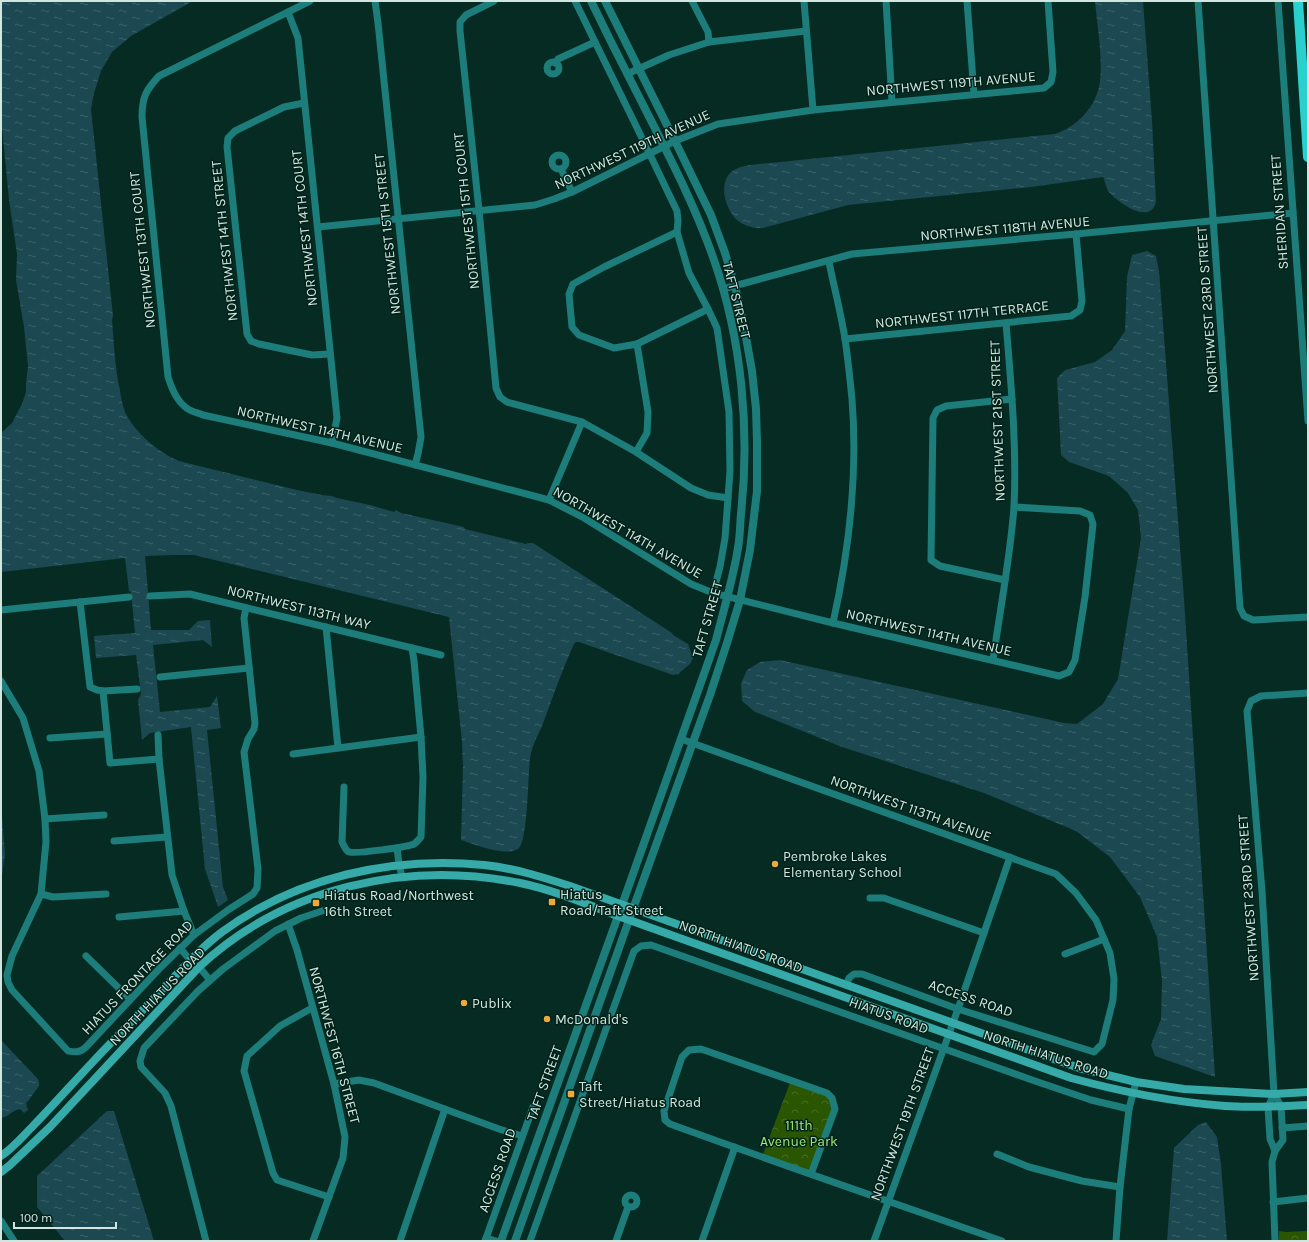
<svg xmlns="http://www.w3.org/2000/svg" width="1309" height="1242" font-family="Karla,sans-serif">
<defs>
<pattern id="park-crowns" width="20" height="18" patternUnits="userSpaceOnUse"><rect width="20" height="18" fill="#2a5602"/><path d="M2 6a3 3 0 1 1 6 0M12 15a3 3 0 1 1 6 0" fill="none" stroke="#486e26"/></pattern>
<pattern id="water-ripples" width="26" height="14" patternUnits="userSpaceOnUse"><rect width="26" height="14" fill="#1b4851"/><path d="M2 4q2-2 4 0t4 0M15 11q2-2 4 0t4 0" fill="none" stroke="#3b626a"/></pattern>
</defs>
<rect width="100%" height="100%" fill="#052b23"/>
<g fill="url(#park-crowns)">
<path d="M 791,1080 L 827,1093 L 835,1109 L 811,1174 L 762,1157 Z"/>
<path d="M 1279,1231 L 1286,1232 L 1307,1231 L 1308,1241 L 1279,1241 Z"/>
</g>
<g fill="url(#water-ripples)">
<path d="M 1,1 L 193,1 L 131,36 L 112,52 L 101,71 L 94,93 L 91,109 L 113,316 L 112,320 C 114,344 115,368 120,391 C 121,398 123,406 125,412 C 135,433 158,452 179,461 L 297,490 L 322,495 L 332,496 L 337,498 L 370,505 L 394,512 L 396,510 L 401,513 L 464,527 L 465,529 L 526,544 L 528,543 L 533,543 L 672,633 L 673,635 L 688,644 L 693,658 L 690,664 L 679,673 L 680,674 L 673,675 L 579,642 L 576,642 L 574,644 C 563,668 554,693 545,718 C 541,731 532,743 530,758 C 528,774 528,838 519,848 C 509,858 473,844 461,840 L 463,767 L 462,742 L 449,617 L 194,555 L 174,555 L 145,556 L 151,630 L 189,630 L 198,621 L 210,620 L 212,647 L 203,640 L 153,645 L 160,712 L 210,707 L 217,696 L 221,728 L 207,730 L 223,887 L 228,900 L 218,907 L 205,869 L 191,727 L 150,733 L 142,740 L 138,700 L 141,694 L 136,655 L 96,658 L 94,636 L 135,633 L 131,592 L 129,591 L 125,558 L 1,572 L 1,433 L 12,423 L 22,404 L 26,392 L 26,384 L 28,366 L 24,327 L 16,280 L 17,254 L 9,200 L 1,117 Z"/>
<path d="M 1095,1 L 1143,1 L 1152,121 L 1156,202 C 1150,226 1117,202 1108,191 C 1106,187 1105,183 1104,179 L 1103,177 L 1031,187 L 848,205 L 763,228 C 754,229 741,225 735,218 C 724,206 717,178 736,169 C 744,165 760,164 770,163 L 1055,134 C 1076,127 1094,109 1099,87 C 1104,64 1097,25 1095,1 Z"/>
<path d="M 1147,251 L 1156,256 L 1159,271 L 1184,599 L 1215,1077 L 1155,1056 L 1151,1045 L 1161,1019 L 1162,981 L 1157,937 L 1140,897 L 1110,857 L 1076,831 L 984,793 L 842,747 L 755,712 L 742,701 L 741,683 L 747,670 L 760,662 L 780,660 L 1064,723 L 1077,724 L 1103,704 L 1118,679 L 1141,538 L 1138,510 L 1128,493 L 1109,476 L 1069,462 L 1061,455 L 1057,378 L 1065,370 L 1095,362 L 1112,350 L 1125,331 L 1127,277 L 1132,255 Z"/>
<path d="M 1,804 L 5,854 L 1,882 Z"/>
<path d="M 1,1040 L 37,1078 L 39,1081 L 39,1086 L 28,1101 L 26,1103 L 28,1110 L 24,1113 L 20,1109 C 12,1110 9,1117 1,1118 Z"/>
<path d="M 107,1111 L 114,1111 L 154,1241 L 65,1241 L 37,1207 L 37,1176 Z"/>
<path d="M 1206,1122 L 1217,1137 L 1221,1164 L 1227,1241 L 1167,1241 L 1174,1148 L 1198,1125 Z"/>
</g>
<g fill="none" stroke-linecap="round" stroke-linejoin="round">
<g stroke="#1d7d7b" stroke-width="7">
<path d="M 310,1 L 159,76 C 146,90 142,97 142,117 L 168,377 C 172,389 177,402 188,409 C 192,412 199,413 203,415 L 332,443 L 549,500 L 584,518 L 691,584 L 713,593 L 833,623 L 1059,676 L 1069,672 L 1075,660 L 1085,597 L 1093,524 L 1090,515 L 1080,511 L 1014,507"/>
<path d="M 375,1 L 378,23 L 421,437 L 418,454 L 415,465"/>
<path d="M 494,1 L 466,15 L 460,22 L 460,31 L 479,210 L 496,388 L 500,397 L 507,402 L 582,422 L 636,452 L 691,488 L 708,495 L 728,498"/>
<path d="M 575,1 L 641,136 L 677,211 L 678,221 L 677,232 L 689,273 L 708,309 L 717,328 L 729,412 L 730,471 L 728,498 L 725,538 L 720,567 L 713,593"/>
<path d="M 692,1 L 708,32 L 709,42"/>
<path d="M 804,1 L 813,110"/>
<path d="M 886,1 L 892,102"/>
<path d="M 967,1 L 974,94"/>
<path d="M 1198,1 L 1240,608 L 1244,616 L 1253,620 L 1308,617"/>
<path d="M 1278,1 L 1308,421"/>
<path d="M 288,12 L 298,38 L 337,418 L 332,443"/>
<circle cx="553" cy="68" r="6"/>
<path d="M 555,63 L 558,59 L 595,42"/>
<path d="M 627,74 L 669,55 L 709,42 L 806,31"/>
<path d="M 304,103 L 284,107 L 235,131 L 228,138 L 227,147 L 247,334 L 251,341 L 259,344 L 312,355 L 330,354"/>
<circle cx="559" cy="162" r="7"/>
<path d="M 561,169 L 572,192"/>
<path d="M 318,227 L 535,205 L 554,199 L 572,192 L 675,141 L 718,124 L 813,110 L 1044,88 L 1051,82 L 1053,72 L 1048,1"/>
<path d="M 829,262 C 834,287 841,313 845,339 C 848,359 850,379 852,399 C 858,474 849,551 833,623"/>
<path d="M 723,289 L 852,254 L 1076,234 L 1293,213"/>
<path d="M 845,339 L 1071,316 L 1080,310 L 1082,301 L 1076,234"/>
<path d="M 637,344 L 708,309"/>
<path d="M 636,452 L 647,433 L 648,412 L 637,344 L 614,348 L 579,335 L 572,327 L 569,294 L 573,284 L 604,267 L 677,232"/>
<path d="M 549,500 L 582,422"/>
<path d="M 1005,580 L 940,566 L 931,560 L 933,418 L 937,410 L 946,406 L 1012,399"/>
<path d="M 150,596 L 190,594 L 441,655"/>
<path d="M 80,602 L 90,687 L 97,690 L 103,691 L 110,763 L 159,759"/>
<path d="M 1,610 L 129,597"/>
<path d="M 326,627 L 338,748"/>
<path d="M 993,660 C 1000,610 1010,559 1014,507 C 1017,446 1011,384 1006,323"/>
<path d="M 160,677 L 249,668"/>
<path d="M 1,681 L 23,718 L 39,771 L 45,819 L 46,842 L 41,894 L 12,956 L 7,975 L 8,982 L 12,990 L 68,1051 C 75,1052 80,1053 86,1047 L 159,969 L 194,935 L 228,910 L 253,894 L 257,888 L 258,869 L 244,752 L 248,739 L 254,729 L 255,723 L 244,618 L 246,608"/>
<path d="M 103,691 L 137,689"/>
<path d="M 158,735 L 159,759 L 172,875 L 184,911 L 194,935"/>
<path d="M 50,738 L 107,734"/>
<path d="M 681,739 L 1056,874 L 1076,893 L 1096,920 L 1110,953 L 1114,979 L 1113,1000 L 1102,1044 L 1094,1052 L 958,1009 L 862,974 L 854,974 L 849,978 L 846,985"/>
<path d="M 293,754 L 421,737"/>
<path d="M 344,787 L 342,842 C 344,845 345,850 349,852 C 356,854 408,847 414,844 C 417,842 419,839 421,837 L 423,777 L 421,737 L 414,661 L 412,648"/>
<path d="M 45,819 L 104,815"/>
<path d="M 114,841 L 167,837"/>
<path d="M 397,848 L 399,864 L 402,877"/>
<path d="M 41,894 L 53,897 L 106,894"/>
<path d="M 870,898 L 884,898 L 984,933"/>
<path d="M 119,917 L 184,911"/>
<path d="M 288,924 L 297,950 L 334,1084 L 345,1137 L 343,1158 L 313,1241"/>
<path d="M 180,948 L 190,960"/>
<path d="M 1065,954 L 1104,939"/>
<path d="M 86,956 L 130,999"/>
<path d="M 199,967 L 210,980"/>
<path d="M 312,1008 L 280,1026 L 247,1056 L 244,1071 L 273,1173 L 277,1180 L 329,1197"/>
<path d="M 334,1084 L 359,1080 L 374,1083 L 499,1129 L 522,1136"/>
<path d="M 1274,1094 L 1268,1107 L 1270,1139 L 1275,1151"/>
<path d="M 1282,1128 L 1308,1126"/>
<path d="M 997,1154 L 1029,1167 L 1082,1181 L 1120,1187"/>
<path d="M 811,1174 L 835,1109 L 832,1098 L 827,1093 L 701,1049 L 689,1050 L 682,1057 L 664,1111 L 665,1120 L 670,1124 C 780,1164 891,1202 1002,1241"/>
<circle cx="631" cy="1201" r="6"/>
<path d="M 1273,1202 L 1308,1198"/>
<path d="M 1,1221 L 14,1241"/>
<path d="M 486,1238 L 496,1241"/>
<path d="M 206,1241 L 171,1106 L 165,1093 L 141,1067 L 140,1061 L 144,1048 L 198,991 L 223,969 L 275,931 L 301,918 L 325,910"/>
<path d="M 400,1241 L 445,1109"/>
<path d="M 485,1241 L 533,1107"/>
<path d="M 530,1241 L 634,951 L 641,946 L 651,945 L 1035,1081 L 1091,1100 L 1129,1109"/>
<path d="M 616,1241 L 628,1207"/>
<path d="M 702,1241 L 735,1147"/>
<path d="M 874,1241 L 958,1009 L 1010,857"/>
<path d="M 1116,1241 L 1120,1187 L 1129,1109 L 1136,1082"/>
<path d="M 1275,1241 L 1272,1162 L 1275,1151 L 1283,1140 L 1281,1106 L 1274,1094 L 1262,891 L 1247,711 L 1251,701 L 1261,696 L 1308,693"/>
</g>
<g stroke="#1d7d7b" stroke-width="8">
<path d="M 501,1241 L 622,905 L 716,640 C 724,609 733,579 738,548 C 740,537 740,525 741,514 C 750,431 742,340 714,260 C 693,199 661,141 632,83 C 618,56 604,28 591,1"/>
<path d="M 515,1241 L 629,920 L 710,695 L 727,643 L 740,600 L 750,550 L 757,491 L 757,442 L 756,409 L 752,371 L 744,326 L 735,286 L 725,253 L 711,215 L 675,141 L 605,1"/>
</g>
<g stroke="#35aaa8" stroke-width="8">
<path d="M 1,1156 C 13,1148 23,1136 33,1126 C 58,1100 81,1074 106,1048 C 123,1030 141,1012 158,994 C 178,973 198,950 222,932 C 297,877 392,856 484,865 C 514,868 542,877 570,886 L 1079,1068 L 1136,1082 L 1184,1089 L 1274,1094 L 1308,1092"/>
<path d="M 1,1172 L 10,1165 L 50,1127 L 199,967 C 285,887 407,860 520,883 C 554,890 586,904 618,916 L 1071,1078 C 1122,1092 1173,1102 1225,1106 C 1253,1108 1281,1106 1308,1105"/>
</g>
<path stroke="#29d0ce" stroke-width="10" d="M 1298,1 L 1308,157"/>
</g>
<g fill="#ebaa39" stroke="#002219" stroke-width="1.5">
<circle cx="775" cy="864" r="4"/>
<rect x="548" y="898" width="8" height="8" rx="2"/>
<rect x="312" y="899" width="8" height="8" rx="2"/>
<circle cx="464" cy="1003" r="4"/>
<circle cx="547" cy="1019" r="4"/>
<rect x="567" y="1090" width="8" height="8" rx="2"/>
</g>
<g text-anchor="middle" stroke-width="3" stroke-linejoin="round" paint-order="stroke">
<g font-size="14" fill="#d2e6df" stroke="#002219">
<text transform="translate(951 83) rotate(-5)" y="5">NORTHWEST 119TH AVENUE</text>
<text transform="translate(632 149) rotate(-25)" y="5">NORTHWEST 119TH AVENUE</text>
<text transform="translate(466 211) rotate(-96)" y="5">NORTHWEST 15TH COURT</text>
<text transform="translate(1279 212) rotate(-94)" y="5">SHERIDAN STREET</text>
<text transform="translate(304 228) rotate(-96)" y="5">NORTHWEST 14TH COURT</text>
<text transform="translate(1005 228) rotate(-5)" y="5">NORTHWEST 118TH AVENUE</text>
<text transform="translate(387 234) rotate(-96)" y="5">NORTHWEST 15TH STREET</text>
<text transform="translate(224 241) rotate(-96)" y="5">NORTHWEST 14TH STREET</text>
<text transform="translate(142 250) rotate(-96)" y="5">NORTHWEST 13TH COURT</text>
<text transform="translate(737 300) rotate(76)" y="5">TAFT STREET</text>
<text transform="translate(1207 310) rotate(-94)" y="5">NORTHWEST 23RD STREET</text>
<text transform="translate(962 314) rotate(-6)" y="5">NORTHWEST 117TH TERRACE</text>
<text transform="translate(997 421) rotate(-92)" y="5">NORTHWEST 21ST STREET</text>
<text transform="translate(320 429) rotate(13)" y="5">NORTHWEST 114TH AVENUE</text>
<text transform="translate(628 532) rotate(30)" y="5">NORTHWEST 114TH AVENUE</text>
<text transform="translate(299 607) rotate(14)" y="5">NORTHWEST 113TH WAY</text>
<text transform="translate(707 619) rotate(-74)" y="5">TAFT STREET</text>
<text transform="translate(929 632) rotate(13)" y="5">NORTHWEST 114TH AVENUE</text>
<text transform="translate(911 808) rotate(20)" y="5">NORTHWEST 113TH AVENUE</text>
<text transform="translate(1248 898) rotate(-94)" y="5">NORTHWEST 23RD STREET</text>
<text transform="translate(741 946) rotate(20)" y="5">NORTH HIATUS ROAD</text>
<text transform="translate(137 977) rotate(-46)" y="5">HIATUS FRONTAGE ROAD</text>
<text transform="translate(157 996) rotate(-46)" y="5">NORTH HIATUS ROAD</text>
<text transform="translate(971 998) rotate(19)" y="5">ACCESS ROAD</text>
<text transform="translate(889 1015) rotate(20)" y="5">HIATUS ROAD</text>
<text transform="translate(335 1045) rotate(75)" y="5">NORTHWEST 16TH STREET</text>
<text transform="translate(1046 1054) rotate(18)" y="5">NORTH HIATUS ROAD</text>
<text transform="translate(544 1083) rotate(-70)" y="5">TAFT STREET</text>
<text transform="translate(902 1124) rotate(-70)" y="5">NORTHWEST 19TH STREET</text>
<text transform="translate(497 1170) rotate(-71)" y="5">ACCESS ROAD</text>
</g>
<g font-size="14" fill="#d2e6df" stroke="#002219" text-anchor="start">
<text x="783" y="861">Pembroke Lakes<tspan x="783" dy="16">Elementary School</tspan></text>
<text x="560" y="899">Hiatus<tspan x="560" dy="16">Road/Taft Street</tspan></text>
<text x="324" y="900">Hiatus Road/Northwest<tspan x="324" dy="16">16th Street</tspan></text>
<text x="472" y="1008">Publix</text>
<text x="555" y="1024">McDonald's</text>
<text x="579" y="1091">Taft<tspan x="579" dy="16">Street/Hiatus Road</tspan></text>
</g>
<g font-size="14" fill="#a0e579" stroke="#002219">
<text x="799" y="1130">111th<tspan x="799" dy="16">Avenue Park</tspan></text>
</g>
</g>
<rect width="1309" height="1242" fill="none" stroke="#d2e6df" stroke-width="4"/>
<path d="M14 1222v6h102v-6" fill="none" stroke="#d2e6df" stroke-width="2"/>
<text x="20" y="1222" font-size="12" fill="#d2e6df" stroke="#002219" stroke-width="3" paint-order="stroke">100 m</text>
</svg>
